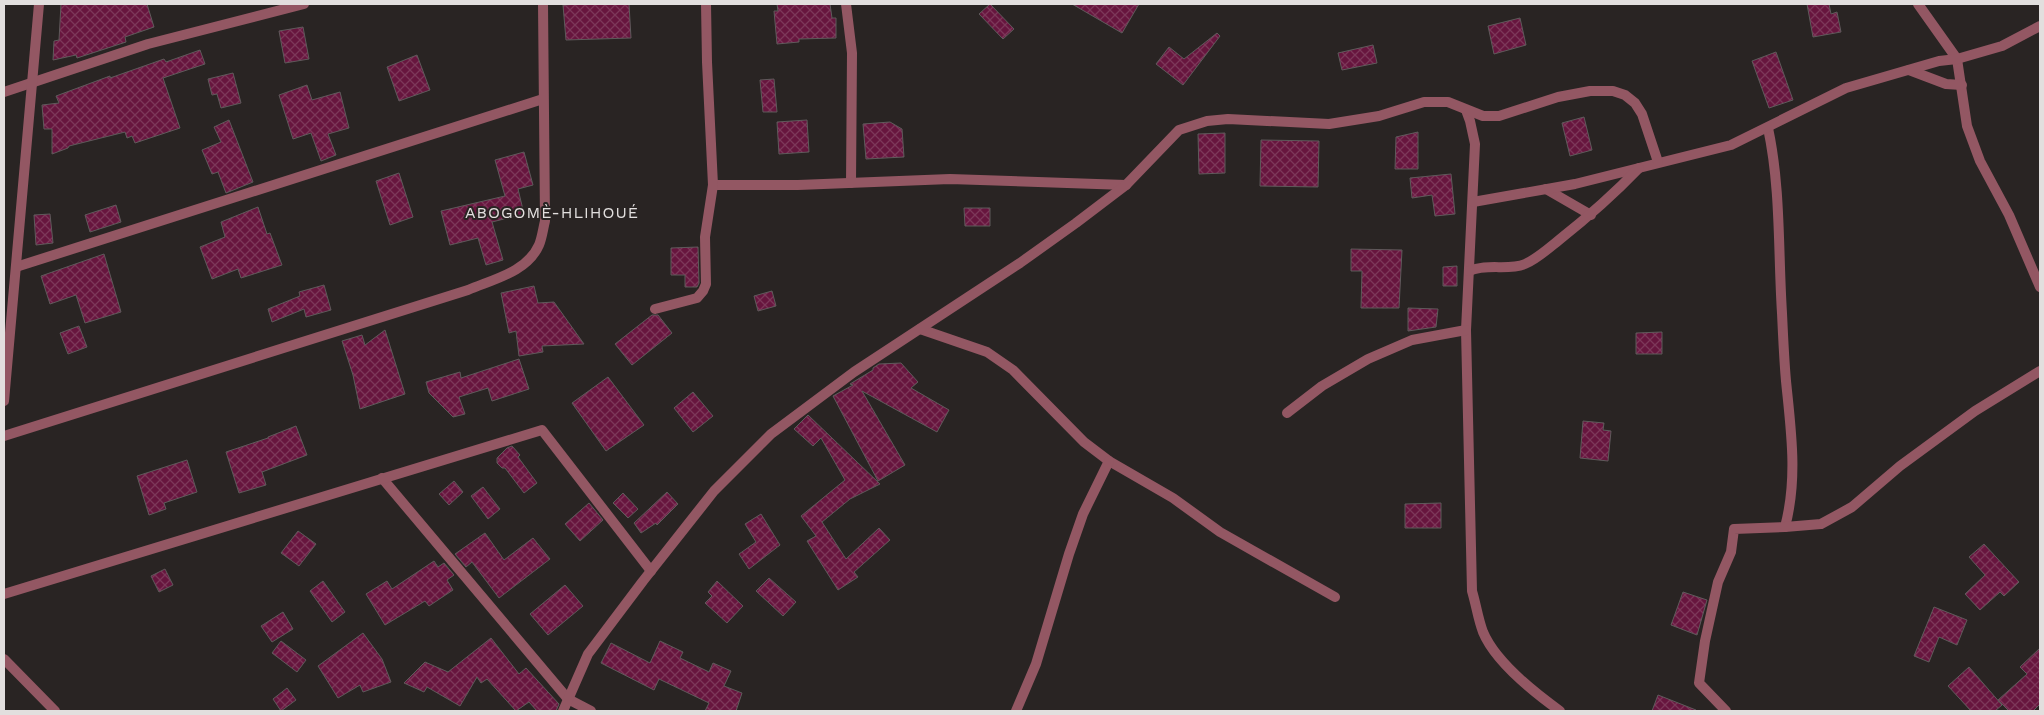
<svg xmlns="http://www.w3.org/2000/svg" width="2044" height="715" font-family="'Work Sans',sans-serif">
<defs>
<pattern id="building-cross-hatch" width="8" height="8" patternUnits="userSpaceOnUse" patternTransform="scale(1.25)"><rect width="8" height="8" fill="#67153e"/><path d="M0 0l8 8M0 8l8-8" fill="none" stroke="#7c3759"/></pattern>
</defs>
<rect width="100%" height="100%" fill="#292423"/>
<g fill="url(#building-cross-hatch)" stroke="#5f5a5b">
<path d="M 61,4 L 147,4 L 154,27 L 125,37 L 126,42 L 77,58 L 76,55 L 53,60 L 54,41 L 59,40 Z"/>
<path d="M 581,4 L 629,4 L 631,38 L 566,40 L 563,5 Z"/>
<path d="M 777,4 L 830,4 L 832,18 L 836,18 L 836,38 L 799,39 L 799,42 L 777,44 L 774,11 L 778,11 Z"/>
<path d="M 990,4 L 1014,29 L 1003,39 L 979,14 Z"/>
<path d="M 1072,4 L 1139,4 L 1122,33 Z"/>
<path d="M 1807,4 L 1829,4 L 1831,14 L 1837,12 L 1841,32 L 1813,37 Z"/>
<path d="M 1520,18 L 1526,45 L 1494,54 L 1488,26 Z"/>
<path d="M 303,27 L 309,59 L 285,63 L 279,31 Z"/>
<path d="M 1217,33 L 1220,36 L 1183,85 L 1156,64 L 1169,47 L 1184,59 Z"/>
<path d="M 1373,45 L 1377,63 L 1342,70 L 1338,53 Z"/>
<path d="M 200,50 L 205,64 L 163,78 L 180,128 L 135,143 L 132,136 L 127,138 L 125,132 L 69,146 L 68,148 L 52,154 L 52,129 L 44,129 L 42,105 L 59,103 L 56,96 L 110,76 L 110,78 L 164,59 L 166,62 Z"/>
<path d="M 1776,52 L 1793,100 L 1769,108 L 1752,61 Z"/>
<path d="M 417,55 L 430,90 L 399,101 L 387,67 Z"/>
<path d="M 233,73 L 241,103 L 221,108 L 217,94 L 212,95 L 208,79 Z"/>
<path d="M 774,79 L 777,112 L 763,112 L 760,80 Z"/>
<path d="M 307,85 L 312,100 L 340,92 L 349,128 L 328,134 L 336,155 L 321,161 L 311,133 L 293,139 L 279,95 Z"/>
<path d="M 1584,117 L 1592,150 L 1570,156 L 1562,123 Z"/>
<path d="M 229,120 L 253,182 L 226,193 L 218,172 L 212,174 L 202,150 L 221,142 L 214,127 Z"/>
<path d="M 807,120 L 809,152 L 779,154 L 777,122 Z"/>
<path d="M 890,122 L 902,129 L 904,157 L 866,159 L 863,124 Z"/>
<path d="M 1418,132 L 1418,169 L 1395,169 L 1396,137 Z"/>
<path d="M 1225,133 L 1225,173 L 1199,174 L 1198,134 Z"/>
<path d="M 1261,140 L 1319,141 L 1318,187 L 1260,186 Z"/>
<path d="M 524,152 L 533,185 L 518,189 L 524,214 L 492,222 L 503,260 L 486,265 L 478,238 L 450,245 L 441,211 L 505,196 L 495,160 Z"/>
<path d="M 399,173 L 413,217 L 390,225 L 376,181 Z"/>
<path d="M 1451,174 L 1455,214 L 1435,216 L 1432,195 L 1412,198 L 1410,178 Z"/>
<path d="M 116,205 L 121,222 L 90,232 L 85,215 Z"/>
<path d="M 258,207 L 267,234 L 270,233 L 282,265 L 241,278 L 238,269 L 212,279 L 200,247 L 225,237 L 221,222 Z"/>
<path d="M 964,208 L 990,208 L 990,226 L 965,226 Z"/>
<path d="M 50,214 L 53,243 L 36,245 L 34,215 Z"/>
<path d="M 698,247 L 699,283 L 697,287 L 685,287 L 685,275 L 671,275 L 671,248 Z"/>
<path d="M 1351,249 L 1402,250 L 1399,308 L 1361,308 L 1362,271 L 1351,271 Z"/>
<path d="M 104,254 L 121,312 L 85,323 L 76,295 L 50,304 L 41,276 Z"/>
<path d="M 1457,266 L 1457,286 L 1443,286 L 1443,267 Z"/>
<path d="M 324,285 L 331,310 L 306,317 L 304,309 L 272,322 L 268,309 L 300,296 L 299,292 Z"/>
<path d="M 534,286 L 538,303 L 554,302 L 584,344 L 542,346 L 543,352 L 519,356 L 516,331 L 509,333 L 501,293 Z"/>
<path d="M 772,291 L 776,306 L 758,311 L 754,296 Z"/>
<path d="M 1408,308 L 1438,309 L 1436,327 L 1408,331 Z"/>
<path d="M 652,315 L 658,315 L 672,333 L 632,365 L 615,344 Z"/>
<path d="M 79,326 L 87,347 L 68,354 L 60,333 Z"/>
<path d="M 385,330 L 405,394 L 360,409 L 353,375 L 342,341 L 362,335 L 365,345 Z"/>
<path d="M 1662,332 L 1662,354 L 1636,354 L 1636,333 Z"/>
<path d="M 519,359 L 529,389 L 492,401 L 488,388 L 459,397 L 465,414 L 453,417 L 429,393 L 426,382 L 460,372 L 461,378 Z"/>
<path d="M 901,363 L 918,382 L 911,388 L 949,410 L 937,432 L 862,391 L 905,465 L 878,481 L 833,396 L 853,385 L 850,384 L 873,370 L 873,368 L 879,364 Z"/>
<path d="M 608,377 L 644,425 L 606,451 L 572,403 Z"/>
<path d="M 693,392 L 713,416 L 693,432 L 674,408 Z"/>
<path d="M 808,415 L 880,484 L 850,499 L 822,522 L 846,559 L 879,528 L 890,540 L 854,572 L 858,577 L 838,590 L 807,541 L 816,536 L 801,516 L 845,480 L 821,438 L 813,446 L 794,429 Z"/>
<path d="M 1583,421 L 1604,423 L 1603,430 L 1611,431 L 1608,461 L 1580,458 Z"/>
<path d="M 296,426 L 307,455 L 262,472 L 266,485 L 239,493 L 226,452 L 268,438 L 268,437 Z"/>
<path d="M 512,446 L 520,455 L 518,457 L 537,483 L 524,493 L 505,468 L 502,468 L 497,463 L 497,458 L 507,448 Z"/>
<path d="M 187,460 L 197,492 L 164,503 L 166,509 L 149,515 L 137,476 Z"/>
<path d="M 454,481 L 463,492 L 449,505 L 439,494 Z"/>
<path d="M 483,487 L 500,509 L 488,519 L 471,496 Z"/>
<path d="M 667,492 L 678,504 L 657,525 L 656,523 L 641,533 L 634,523 Z"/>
<path d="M 623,493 L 638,509 L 628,518 L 613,503 Z"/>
<path d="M 589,503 L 603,520 L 580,541 L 565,524 Z"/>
<path d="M 1441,503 L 1441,528 L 1405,528 L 1405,504 Z"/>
<path d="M 761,514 L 780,545 L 749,569 L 739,554 L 756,542 L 745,524 Z"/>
<path d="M 298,531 L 316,544 L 299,566 L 281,553 Z"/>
<path d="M 485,533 L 504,560 L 533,538 L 550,559 L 499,598 L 472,562 L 466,567 L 455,554 Z"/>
<path d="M 1984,544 L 2019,582 L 2004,596 L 2000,592 L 1980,610 L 1965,594 L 1985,575 L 1969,557 Z"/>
<path d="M 434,561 L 438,567 L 444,563 L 454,575 L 447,580 L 453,590 L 429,606 L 425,601 L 385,625 L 366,594 L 387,581 L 392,589 Z"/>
<path d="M 165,569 L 173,585 L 159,592 L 151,576 Z"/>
<path d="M 769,578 L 796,602 L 783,616 L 756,591 Z"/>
<path d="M 323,581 L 345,612 L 332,622 L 310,591 Z"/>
<path d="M 717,581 L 743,606 L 727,623 L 705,603 L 712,596 L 708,592 Z"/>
<path d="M 565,585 L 583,606 L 548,635 L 530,614 Z"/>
<path d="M 1683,592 L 1707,600 L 1697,635 L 1671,625 Z"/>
<path d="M 1934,607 L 1967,620 L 1957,645 L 1939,637 L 1929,662 L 1914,656 Z"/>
<path d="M 283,612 L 293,629 L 272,642 L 261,626 Z"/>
<path d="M 363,633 L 382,659 L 391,682 L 363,692 L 360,685 L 338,698 L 318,666 Z"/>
<path d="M 491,638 L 519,674 L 526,668 L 559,704 L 556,711 L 537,711 L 529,702 L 516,711 L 487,679 L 481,683 L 477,677 L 460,706 L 427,687 L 424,692 L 404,683 L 425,662 L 448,672 Z"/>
<path d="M 281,641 L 306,660 L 297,672 L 272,653 Z"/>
<path d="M 660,641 L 683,652 L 680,658 L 709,672 L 713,663 L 731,671 L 724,686 L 742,693 L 736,711 L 705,711 L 709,703 L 659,679 L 654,690 L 601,663 L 611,643 L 650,663 Z"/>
<path d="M 2040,648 L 2040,704 L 2033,711 L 2009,711 L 1998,700 L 2027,674 L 2020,667 Z"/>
<path d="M 1969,667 L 2002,705 L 1995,711 L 1971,711 L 1948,686 Z"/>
<path d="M 287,688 L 296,700 L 281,711 L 273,699 Z"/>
<path d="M 1658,695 L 1696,710 L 1696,711 L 1652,711 Z"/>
</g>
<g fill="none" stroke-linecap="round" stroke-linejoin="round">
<g stroke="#935763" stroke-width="10">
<path d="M 846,4 L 852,53 L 851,183"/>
<path d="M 1918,4 L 1957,59 L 1967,126 L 1980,161 L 2009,215 L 2040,287"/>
<path d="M 1909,70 L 1946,84 L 1962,85"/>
<path d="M 4,92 L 148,44 L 304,4"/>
<path d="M 1466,110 L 1470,121 L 1475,144 L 1466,330 L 1472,591 C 1476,604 1478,619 1483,632 C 1495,661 1535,693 1560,711"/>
<path d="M 1768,128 C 1781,189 1778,251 1782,313 C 1783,335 1784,358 1786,381 C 1791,431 1798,478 1785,527"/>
<path d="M 713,185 L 798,185 L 950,179 L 1126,185"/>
<path d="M 1546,189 L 1591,215"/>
<path d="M 1473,202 L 1575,184 L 1731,145 L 1846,88 L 1939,61 L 1957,59 L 2002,46 L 2040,26"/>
<path d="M 16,267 L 543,99"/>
<path d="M 1469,271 C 1488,263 1508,271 1525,264 C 1537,259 1549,248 1559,240 C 1588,217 1614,194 1639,168"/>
<path d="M 655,309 L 697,298 L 703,291 L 706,284 L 705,237 L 713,185 L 707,62 L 706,4"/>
<path d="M 920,329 L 987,352 L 1013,370 L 1084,442 L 1109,461 L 1173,498 L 1220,532 L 1335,597"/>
<path d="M 4,401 L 39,4"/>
<path d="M 1287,413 L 1322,386 L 1368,359 L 1412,340 L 1466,330"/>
<path d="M 4,436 L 468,290 C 494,279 527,272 539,245 C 542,238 543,229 545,221 L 543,4"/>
<path d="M 382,478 L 568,699 L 591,711"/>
<path d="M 4,594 L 542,430 L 651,571"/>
<path d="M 4,659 L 55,711"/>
<path d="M 563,711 L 588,654 L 643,581 L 714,491 L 771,434 L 854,372 L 1020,263 L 1076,223 L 1126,185 L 1179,130 L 1207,121 L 1228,119 L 1329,124 L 1379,116 L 1424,102 L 1448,102 L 1483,116 L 1499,116 L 1558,97 L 1590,91 L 1613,91 L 1625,95 L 1635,103 L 1642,114 L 1658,162"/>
<path d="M 1016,711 L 1036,664 L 1069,554 L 1083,514 L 1109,461"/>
<path d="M 1726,711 L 1699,683 L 1705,641 L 1718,582 L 1731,552 L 1734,529 L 1785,527 L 1821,524 L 1852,507 L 1900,466 L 1975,411 L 2040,371"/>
</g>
</g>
<g text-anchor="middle" stroke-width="4" stroke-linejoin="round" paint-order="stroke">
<g font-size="16" letter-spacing="1" fill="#e2dfde" stroke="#292423">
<text x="552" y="218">ABOGOMÈ-HLIHOUÉ</text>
</g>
</g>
<rect width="2044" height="715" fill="none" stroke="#e2dfde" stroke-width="10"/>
</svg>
